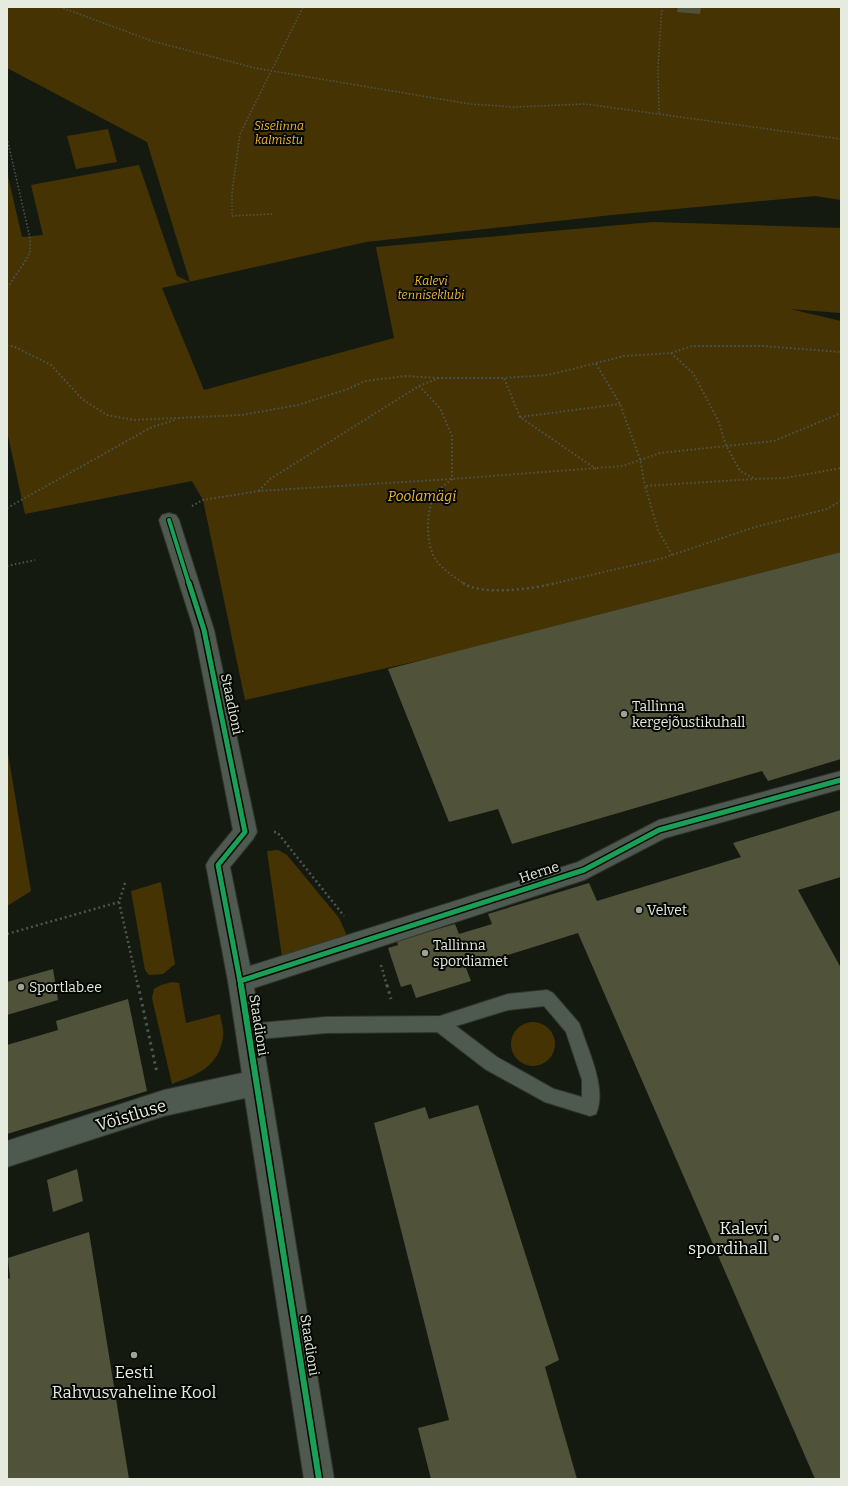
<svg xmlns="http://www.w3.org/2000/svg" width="848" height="1486" font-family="Bitter,serif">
<rect width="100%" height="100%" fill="#151a10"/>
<g fill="#463304">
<path d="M 7,7 L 841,7 L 841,200 L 815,196 L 612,215 L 366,242 L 162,288 L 204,390 L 394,338 L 376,247 L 653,222 L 841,228 L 841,313 L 790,309 L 841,321 L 841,552 L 440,656 L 245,700 L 203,500 L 192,481 L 25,514 L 7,431 L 7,172 L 22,237 L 43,235 L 31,185 L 139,165 L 177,276 L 190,282 L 147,142 L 7,68 Z"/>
<path d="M 108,129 L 117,162 L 76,169 L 67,136 Z"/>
<path d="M 7,748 L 31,891 L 7,906 Z"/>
<path d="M 278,850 L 287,855 L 339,918 L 348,938 L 282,957 L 267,851 Z"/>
<path d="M 161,882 L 175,964 L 163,974 L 149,975 L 145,970 L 131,891 Z"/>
<path d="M 172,982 L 179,983 L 186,1023 L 220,1014 C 221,1021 224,1029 223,1036 C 220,1066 197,1075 172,1084 L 152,998 L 154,989 L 161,985 Z"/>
<circle cx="533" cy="1044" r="22"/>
</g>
<g fill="#51523a">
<path d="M 678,7 L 701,7 L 700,14 L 677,12 Z"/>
<path d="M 841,552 L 841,759 L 768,781 L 762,771 L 512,844 L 498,809 L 449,822 L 388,669 Z"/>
<path d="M 841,810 L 841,877 L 798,890 L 841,968 L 841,1479 L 815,1479 L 578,933 L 466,968 L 471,981 L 416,998 L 411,984 L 401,987 L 388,948 L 398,945 L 397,941 L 455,924 L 459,934 L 492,924 L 488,914 L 589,883 L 597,901 L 741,857 L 733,843 Z"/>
<path d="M 53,969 L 58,1000 L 7,1015 L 7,982 Z"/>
<path d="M 128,999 L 147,1091 L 7,1134 L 7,1045 L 58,1030 L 56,1021 Z"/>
<path d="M 478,1105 L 559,1360 L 545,1367 L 577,1479 L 431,1479 L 418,1428 L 449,1420 L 374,1123 L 425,1107 L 429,1119 Z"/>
<path d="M 77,1169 L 83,1201 L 53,1212 L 47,1180 Z"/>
<path d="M 89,1232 L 129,1479 L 7,1479 L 7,1279 L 10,1278 L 8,1258 Z"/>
</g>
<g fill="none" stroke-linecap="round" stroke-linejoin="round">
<defs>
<path id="service" d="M 547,990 L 553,993 L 579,1023 L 581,1028 C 589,1053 607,1089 596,1114 L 590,1116 L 545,1102 L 485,1069 L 437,1032 L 326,1033 L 248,1040 L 242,1038 L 240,1032 L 242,1026 L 248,1024 L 326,1017 L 440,1016 L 508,994 ZM 544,1006 L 566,1032 L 582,1080 L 582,1097 L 554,1089 L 497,1057 L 456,1026 L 508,1010 Z"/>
<path id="minor" d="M 169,513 L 176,515 L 179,520 L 214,630 L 257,832 L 253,839 L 230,867 L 250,966 L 578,862 L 659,820 L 841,771 L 841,789 L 665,838 L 584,880 L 254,988 L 334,1479 L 304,1479 L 245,1098 L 164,1116 L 7,1167 L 7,1141 L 164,1090 L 242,1073 L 228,981 L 206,865 L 210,858 L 233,830 L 194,630 L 159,520 L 162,515 Z"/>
</defs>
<use href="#service" stroke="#32362e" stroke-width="2"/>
<use href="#minor" stroke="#32362e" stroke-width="2"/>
<g stroke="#4e564d" stroke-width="1.5" stroke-dasharray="1.5 2" stroke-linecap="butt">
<path d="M 60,7 L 152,41 L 255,68 L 470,104 L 514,107 L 585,104 L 841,139"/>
<path d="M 659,113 L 658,67 L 662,7"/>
<path d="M 7,138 L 30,238 L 30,253 L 25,261"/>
<path d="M 272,214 L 232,216 L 232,193 L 240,134 L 303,7"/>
</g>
<g stroke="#4e564d" stroke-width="2" stroke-dasharray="1.5 2.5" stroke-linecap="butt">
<path d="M 7,288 L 26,260"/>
<path d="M 7,345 L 15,347 L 51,365 L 82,399 L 107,415 L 134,420 L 242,415 L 298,405 L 348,389 L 365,381 L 406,376 L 439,378"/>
<path d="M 671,353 L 693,373 L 718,420 L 726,445 L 740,471 L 755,479 L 786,478 L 841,468"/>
<path d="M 596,364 L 620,404 L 640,459 L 645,486"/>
<path d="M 419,386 L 440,408 L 452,436 L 452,479 C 447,483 442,487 438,491 C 425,506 425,544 436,560 C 443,570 454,577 465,584"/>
<path d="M 520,417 L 620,404"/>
<path d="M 596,469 L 520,417 L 504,378 L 548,375 L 624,356 L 671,353 L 692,346 L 763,346 L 841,352"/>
<path d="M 259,491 L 270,479 L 419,386 L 439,378 L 504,378"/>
<path d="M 192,506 L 203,500 L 259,491 L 452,479 L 623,466 L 660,453 L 774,441 L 841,413"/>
<path d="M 7,508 L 152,427 L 175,420"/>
<path d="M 672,555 L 658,530 L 645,486 L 754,479"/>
<path d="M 7,566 L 35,560"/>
<path d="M 552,584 L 660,559 L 755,527 L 827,509 L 841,501"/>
</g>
<g stroke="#4e564d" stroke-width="2.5" stroke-dasharray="2 3" stroke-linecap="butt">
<path d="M 463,583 C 482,596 534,589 556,583"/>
<path d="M 274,832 L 277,832 L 344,916"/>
<path d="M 125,883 L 119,902 L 138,986"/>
<path d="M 7,934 L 119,902"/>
<path d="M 381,965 L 387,986"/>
</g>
<g stroke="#4e564d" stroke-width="3" stroke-dasharray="2.5 4" stroke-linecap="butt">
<path d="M 138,985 L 157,1073"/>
<path d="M 387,985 L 391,999"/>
</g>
<use href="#service" fill="#4e5950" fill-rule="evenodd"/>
<use href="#minor" fill="#4e5950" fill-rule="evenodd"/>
<defs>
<path id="cycleway-far2" d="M 169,520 L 189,584"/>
<g id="cycleway-far1">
<path d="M 189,583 L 204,630 L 245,832 L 218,865 L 241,986"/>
<path d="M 240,981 L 584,870 L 659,830 L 841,780"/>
</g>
<path id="cycleway" d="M 241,985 L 319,1479"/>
</defs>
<use href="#cycleway-far2" stroke="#040702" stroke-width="6"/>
<use href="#cycleway-far1" stroke="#040702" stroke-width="8"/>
<use href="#cycleway" stroke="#040702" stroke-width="9"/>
<use href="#cycleway-far2" stroke="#1a9f57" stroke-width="4"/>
<use href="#cycleway-far1" stroke="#1a9f57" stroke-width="5"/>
<use href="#cycleway" stroke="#1a9f57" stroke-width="6"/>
</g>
<g fill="#9ca297" stroke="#040702" stroke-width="1.5">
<circle cx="624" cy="714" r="4"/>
<circle cx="639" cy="910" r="4"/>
<circle cx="425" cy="953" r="4"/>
<circle cx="21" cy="987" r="4"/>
<circle cx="776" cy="1238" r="4"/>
<circle cx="134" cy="1355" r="4"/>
</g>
<g text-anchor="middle" stroke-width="4" stroke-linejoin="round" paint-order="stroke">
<g font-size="12" font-style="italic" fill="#f1b738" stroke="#040702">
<text x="279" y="130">Siselinna<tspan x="279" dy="14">kalmistu</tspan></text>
<text x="431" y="285">Kalevi<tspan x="431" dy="14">tenniseklubi</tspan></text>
</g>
<g font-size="14" font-style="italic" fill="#f1b738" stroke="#040702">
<text x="422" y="501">Poolamägi</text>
</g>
<g font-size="14" fill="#e5ebdf" stroke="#040702">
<text transform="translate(232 704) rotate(78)" y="5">Staadioni</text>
<text transform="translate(539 872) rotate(-18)" y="5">Herne</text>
<text transform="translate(259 1025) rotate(81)" y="5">Staadioni</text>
<text transform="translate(310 1345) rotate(81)" y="5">Staadioni</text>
</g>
<g font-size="14" fill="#e5ebdf" stroke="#040702" text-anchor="start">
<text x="632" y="711">Tallinna<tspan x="632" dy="16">kergejõustikuhall</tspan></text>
<text x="647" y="915">Velvet</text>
<text x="433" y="950">Tallinna<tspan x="433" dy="16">spordiamet</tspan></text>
<text x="29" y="992">Sportlab.ee</text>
</g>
<g font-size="17" fill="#e5ebdf" stroke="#040702">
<text transform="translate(131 1115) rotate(-17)" y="6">Võistluse</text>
</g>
<g font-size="17" fill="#e5ebdf" stroke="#040702" text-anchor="end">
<text x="768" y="1234">Kalevi<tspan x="768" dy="20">spordihall</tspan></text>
<text x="134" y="1378" text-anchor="middle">Eesti<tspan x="134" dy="20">Rahvusvaheline Kool</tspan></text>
</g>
</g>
<rect width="848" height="1486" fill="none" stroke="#e5ebdf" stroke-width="16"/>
</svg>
